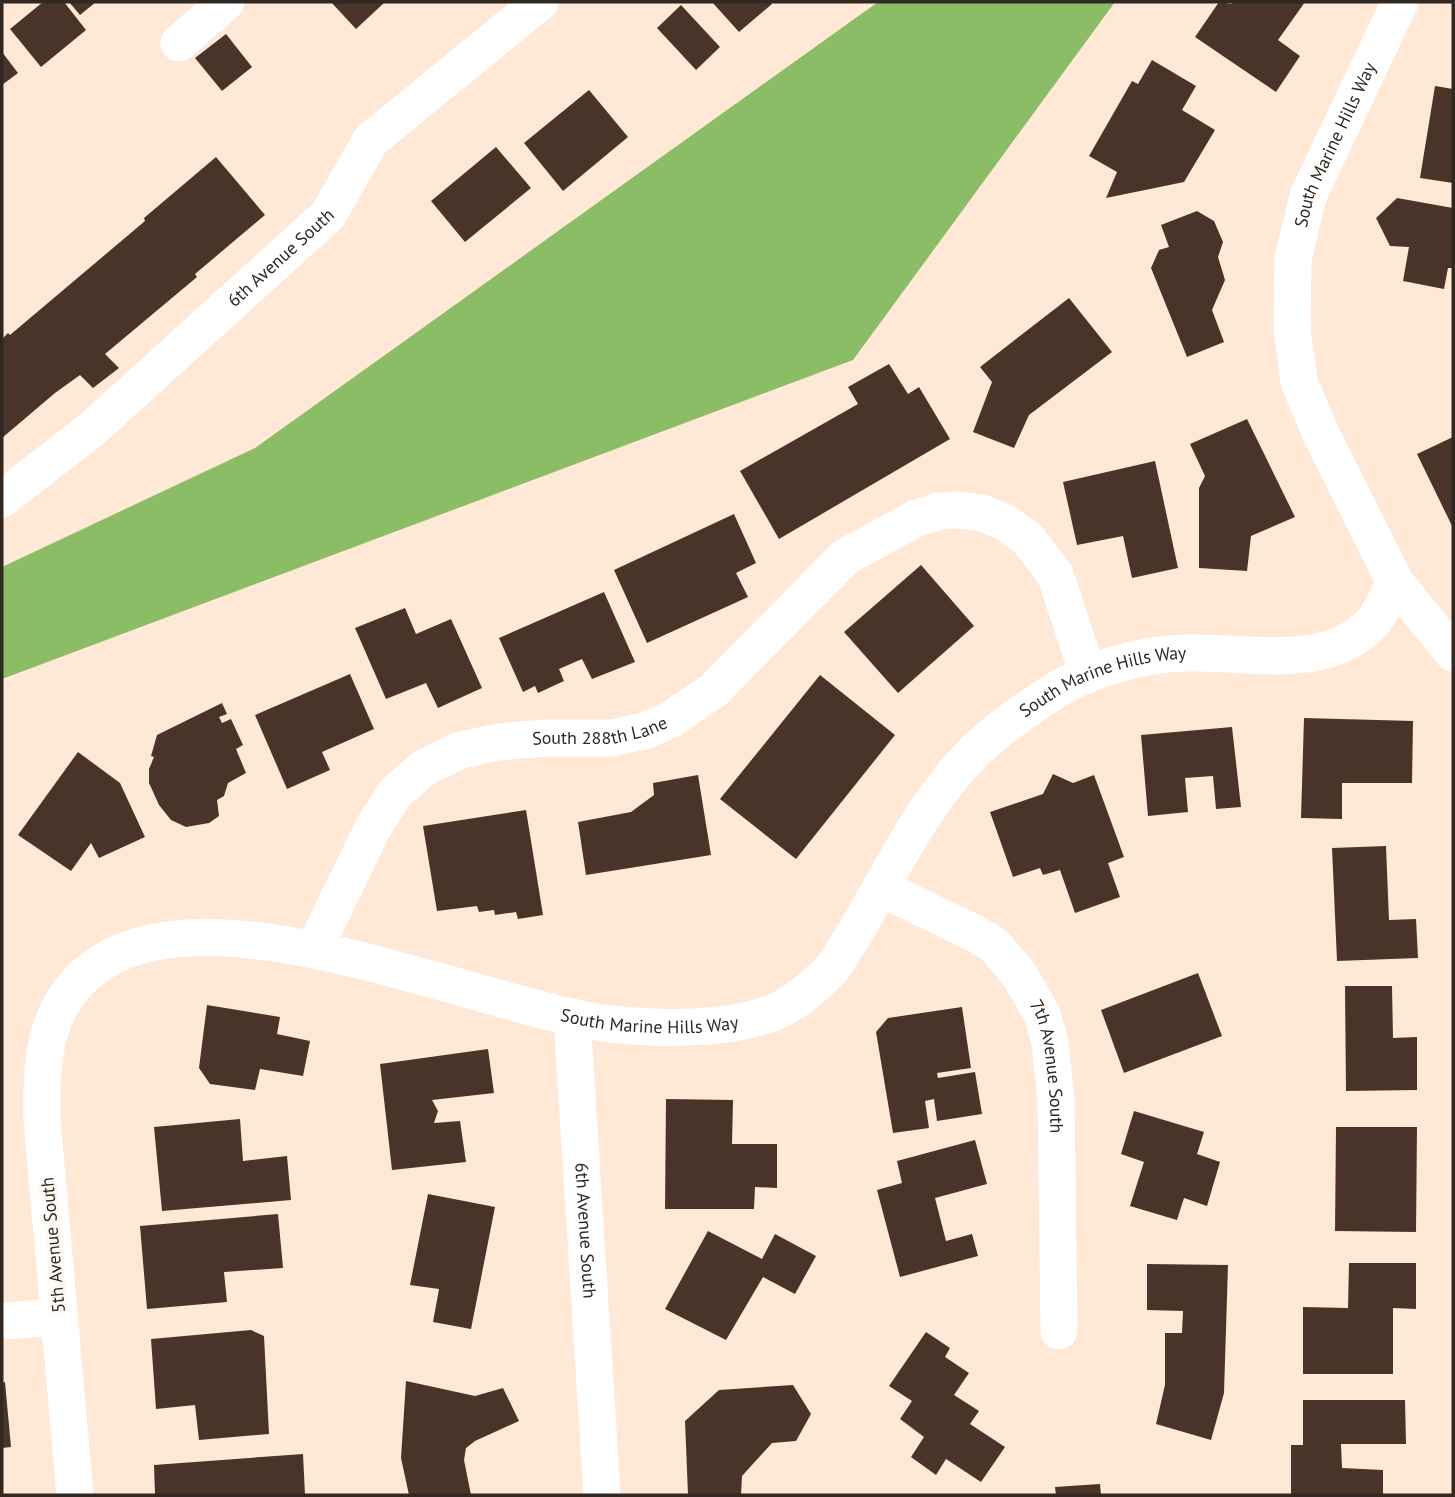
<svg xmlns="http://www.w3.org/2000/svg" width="1455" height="1497" font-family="'PT Sans',sans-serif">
<rect width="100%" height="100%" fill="#ffe8d5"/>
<path fill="#8bbd67" d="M 878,2 L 1115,2 L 853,360 L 2,679 L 2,567 L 255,448 Z"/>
<g fill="#49342a">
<path d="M 43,2 L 64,2 L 86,30 L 41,67 L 10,29 Z"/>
<path d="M 69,2 L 96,2 L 80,15 Z"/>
<path d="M 331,2 L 385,2 L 356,29 Z"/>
<path d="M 712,2 L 770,2 L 772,4 L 739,32 Z"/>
<path d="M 1219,2 L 1231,4 L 1233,2 L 1305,2 L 1278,40 L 1300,56 L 1276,92 L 1195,37 Z"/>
<path d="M 681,5 L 720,47 L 696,70 L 657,28 Z"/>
<path d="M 226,34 L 252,67 L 222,91 L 195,58 Z"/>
<path d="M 2,52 L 18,73 L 2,85 Z"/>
<path d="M 1152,60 L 1196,86 L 1182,110 L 1215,130 L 1184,182 L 1106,198 L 1117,172 L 1089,156 L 1132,81 L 1138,84 Z"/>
<path d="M 1435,86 L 1453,89 L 1453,183 L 1420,178 Z"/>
<path d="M 589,90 L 628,137 L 563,191 L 524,143 Z"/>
<path d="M 496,147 L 531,188 L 465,242 L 431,201 Z"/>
<path d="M 216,157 L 265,215 L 195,274 L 197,277 L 105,354 L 119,368 L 93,388 L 80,375 L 55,393 L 2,438 L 2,339 L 8,333 L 10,335 L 145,221 L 144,218 Z"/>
<path d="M 1397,198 L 1453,208 L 1453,268 L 1448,268 L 1444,289 L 1403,281 L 1409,247 L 1390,246 L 1376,218 Z"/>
<path d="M 1197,211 L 1214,221 L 1223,242 L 1218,257 L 1225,280 L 1212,310 L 1224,342 L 1187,357 L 1151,268 L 1159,250 L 1169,247 L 1161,225 Z"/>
<path d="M 1069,298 L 1112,352 L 1029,415 L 1014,448 L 973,432 L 992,382 L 980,367 Z"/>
<path d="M 889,364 L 908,394 L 919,387 L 950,439 L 779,539 L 740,471 L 858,404 L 848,387 Z"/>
<path d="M 1247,419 L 1295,517 L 1251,536 L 1247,571 L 1199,568 L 1199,488 L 1205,476 L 1190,444 Z"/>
<path d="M 1453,437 L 1453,528 L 1417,454 Z"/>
<path d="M 1155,461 L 1178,568 L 1132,578 L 1123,536 L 1077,545 L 1063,482 Z"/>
<path d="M 734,514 L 756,563 L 736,573 L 748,597 L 647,643 L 614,570 Z"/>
<path d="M 921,565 L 974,626 L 898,693 L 844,632 Z"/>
<path d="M 604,592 L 635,662 L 592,679 L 582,659 L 559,669 L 564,681 L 538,693 L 535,686 L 523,692 L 499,638 Z"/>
<path d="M 405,608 L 416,634 L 451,619 L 482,688 L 438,708 L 426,683 L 386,699 L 355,628 Z"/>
<path d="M 350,674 L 374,729 L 322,752 L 330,770 L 287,789 L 255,715 Z"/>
<path d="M 820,675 L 895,735 L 796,859 L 720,799 Z"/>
<path d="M 222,703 L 227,714 L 219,717 L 222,723 L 231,719 L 243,745 L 236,749 L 246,773 L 228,783 L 224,796 L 217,800 L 219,816 L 209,823 L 186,827 L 171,820 L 159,805 L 149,783 L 149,769 L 154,757 L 151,756 L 157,735 Z"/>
<path d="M 1304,718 L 1413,721 L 1412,783 L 1342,783 L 1342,819 L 1301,818 Z"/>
<path d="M 1232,727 L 1241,807 L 1216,809 L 1213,776 L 1185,778 L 1188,812 L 1148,816 L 1141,735 Z"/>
<path d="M 78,752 L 120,783 L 145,837 L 99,858 L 91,843 L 71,871 L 18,835 Z"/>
<path d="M 1053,774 L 1073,783 L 1094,775 L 1124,857 L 1108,863 L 1120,897 L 1075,913 L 1060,870 L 1043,875 L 1040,868 L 1013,877 L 990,812 L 1043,794 Z"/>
<path d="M 698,775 L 711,855 L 586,875 L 578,822 L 631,812 L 654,795 L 653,783 Z"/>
<path d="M 526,810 L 543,915 L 518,919 L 516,912 L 495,915 L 494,910 L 479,912 L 477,906 L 437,911 L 423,826 Z"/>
<path d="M 1386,846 L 1389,920 L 1416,919 L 1418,958 L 1337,961 L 1332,848 Z"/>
<path d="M 1198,973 L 1222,1036 L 1124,1073 L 1101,1010 Z"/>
<path d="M 1345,986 L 1392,986 L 1393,1038 L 1417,1037 L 1417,1090 L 1346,1091 Z"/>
<path d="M 207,1005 L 280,1017 L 277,1034 L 310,1041 L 303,1076 L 260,1069 L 255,1090 L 210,1084 L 199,1068 Z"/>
<path d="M 962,1007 L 971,1068 L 937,1073 L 938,1078 L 975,1072 L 982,1114 L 937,1121 L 934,1099 L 925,1101 L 929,1128 L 893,1133 L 876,1032 L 888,1018 Z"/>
<path d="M 488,1049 L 494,1093 L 432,1100 L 438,1111 L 434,1123 L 460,1121 L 466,1162 L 392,1170 L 380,1064 Z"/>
<path d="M 666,1099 L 733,1100 L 732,1144 L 777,1144 L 777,1188 L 755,1187 L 754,1209 L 665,1209 Z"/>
<path d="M 1134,1111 L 1204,1132 L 1197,1154 L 1220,1162 L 1207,1206 L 1184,1198 L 1177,1220 L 1130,1206 L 1144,1162 L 1121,1154 Z"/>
<path d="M 240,1119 L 243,1161 L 287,1156 L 291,1200 L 162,1211 L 154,1127 Z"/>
<path d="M 1336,1127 L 1417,1127 L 1416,1232 L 1335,1231 Z"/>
<path d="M 975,1140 L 987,1184 L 935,1198 L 946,1241 L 972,1234 L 978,1256 L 900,1277 L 877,1190 L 902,1183 L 897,1161 Z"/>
<path d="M 428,1194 L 495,1207 L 471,1329 L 433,1322 L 439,1289 L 410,1285 Z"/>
<path d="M 278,1214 L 283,1268 L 224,1272 L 227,1302 L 147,1309 L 140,1226 Z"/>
<path d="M 708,1231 L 762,1259 L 775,1234 L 816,1256 L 795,1294 L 763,1277 L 726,1340 L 665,1309 Z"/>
<path d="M 1349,1263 L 1416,1263 L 1416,1309 L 1393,1308 L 1393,1374 L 1303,1374 L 1303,1307 L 1348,1308 Z"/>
<path d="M 1147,1264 L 1228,1265 L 1224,1393 L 1211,1440 L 1156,1424 L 1165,1385 L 1165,1333 L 1182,1333 L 1183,1311 L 1147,1310 Z"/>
<path d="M 251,1330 L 264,1336 L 269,1434 L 199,1440 L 195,1405 L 156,1409 L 151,1339 Z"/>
<path d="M 926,1332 L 950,1348 L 945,1357 L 969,1373 L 954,1395 L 979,1411 L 970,1424 L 1005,1447 L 981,1482 L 946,1459 L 936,1475 L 911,1457 L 924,1437 L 900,1419 L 912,1401 L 889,1386 Z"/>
<path d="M 406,1381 L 475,1396 L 503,1388 L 519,1421 L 475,1441 L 466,1448 L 464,1460 L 471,1495 L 409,1495 L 401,1458 Z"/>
<path d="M 5,1382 L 11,1447 L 2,1448 L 2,1383 Z"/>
<path d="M 793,1385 L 811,1414 L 796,1441 L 772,1443 L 742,1476 L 741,1495 L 688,1495 L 685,1421 L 719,1390 Z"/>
<path d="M 1303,1400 L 1405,1400 L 1406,1444 L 1341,1444 L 1342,1468 L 1383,1470 L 1383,1495 L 1291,1495 L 1291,1445 L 1303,1445 Z"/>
<path d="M 303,1454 L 305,1495 L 155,1495 L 154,1465 Z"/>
<path d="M 1100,1484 L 1101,1495 L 1056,1495 L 1055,1487 Z"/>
</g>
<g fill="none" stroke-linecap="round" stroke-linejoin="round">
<g stroke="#fff" stroke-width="37">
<path d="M 179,43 L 226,2"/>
<path id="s1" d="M 2,499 L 92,429 L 328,215 L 371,140 L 540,2"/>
<path d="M 1395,582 L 1453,653"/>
<path id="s2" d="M 881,888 L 976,934 L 994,945 L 1018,973 L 1042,1014 L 1050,1043 L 1056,1098 L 1059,1331"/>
<path id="s3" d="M 314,949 L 374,826 L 395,793 L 425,767 L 461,750 L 498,742 L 545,738 L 612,738 L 644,731 L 670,720 L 714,690 L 845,557 L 917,518 L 939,511 L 960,510 L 982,513 L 1004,522 L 1027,538 L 1055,574 L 1088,674"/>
<path id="s4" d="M 572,1017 L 602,1495"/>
<path d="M 2,1321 L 59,1317"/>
<path id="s5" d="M 75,1495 L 42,1120 C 41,1079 42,1032 66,997 C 162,853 485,1014 620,1025 C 668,1029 732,1030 777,1011 C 798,1002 815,985 832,969 C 880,899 912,814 973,753 C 997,729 1025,710 1053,692 C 1086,671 1130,658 1168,654 C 1231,647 1317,675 1368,627 C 1380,617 1387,596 1395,582 L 1322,436 L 1299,382 L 1292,329 L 1293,259 L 1308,196 L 1400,2"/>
</g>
</g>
<g text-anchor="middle" stroke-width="7" stroke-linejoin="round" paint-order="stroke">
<g font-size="18" fill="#312821" stroke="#fdf9f5">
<text dy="6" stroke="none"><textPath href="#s5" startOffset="2524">South Marine Hills Way</textPath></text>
<text dy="6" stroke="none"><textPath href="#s1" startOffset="369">6th Avenue South</textPath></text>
<text dy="6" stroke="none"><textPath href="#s5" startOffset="1726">South Marine Hills Way</textPath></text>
<text dy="6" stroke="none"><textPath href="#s3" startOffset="396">South 288th Lane</textPath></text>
<text dy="6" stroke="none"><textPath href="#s5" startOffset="1116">South Marine Hills Way</textPath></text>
<text dy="6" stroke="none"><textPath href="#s2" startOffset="264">7th Avenue South</textPath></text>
<text dy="6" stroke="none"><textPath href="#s4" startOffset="214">6th Avenue South</textPath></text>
<text transform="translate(53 1245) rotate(-95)" y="6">5th Avenue South</text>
</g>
</g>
<rect width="1455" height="1497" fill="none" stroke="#312821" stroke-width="7"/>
</svg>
